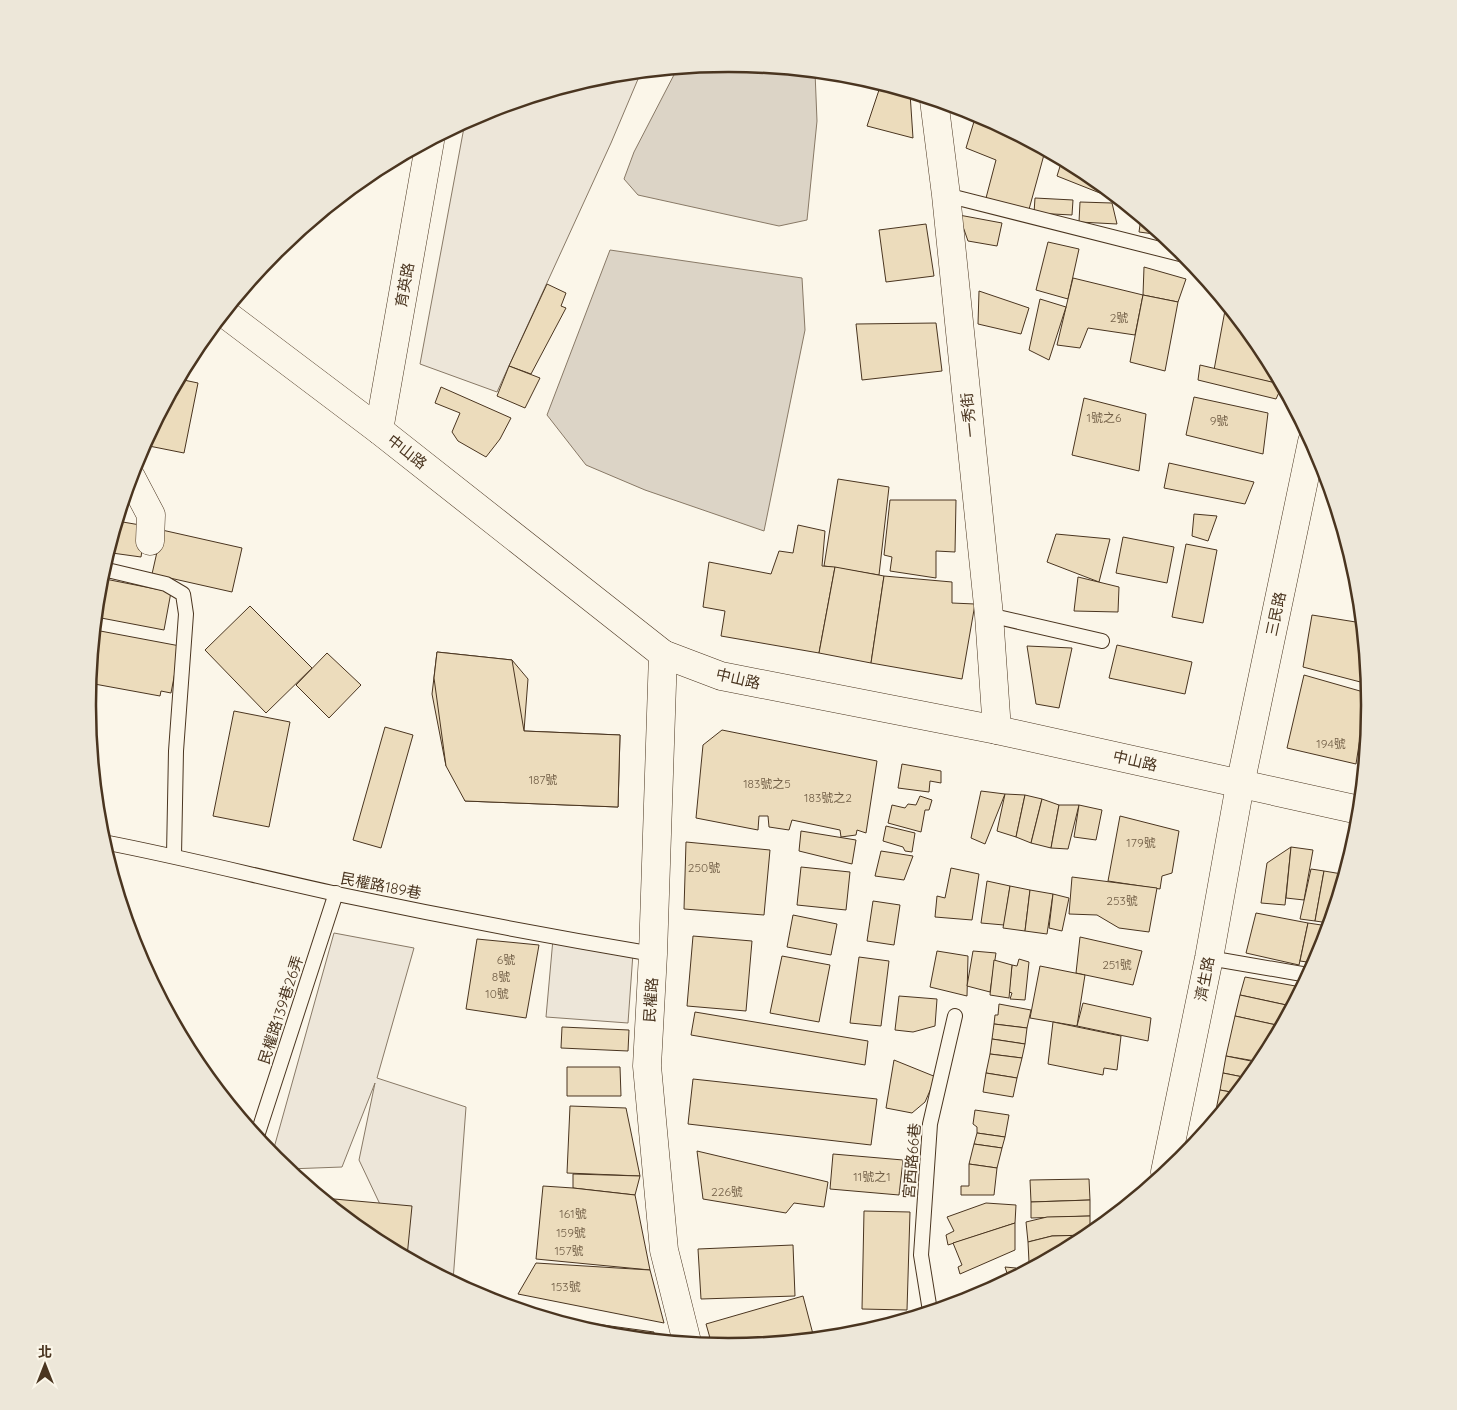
<svg xmlns="http://www.w3.org/2000/svg" width="1457" height="1410" font-family="Quicksand,'Noto Sans TC',sans-serif">
<rect width="100%" height="100%" fill="#fbf6e9"/>
<g fill="#ede6d9" stroke="#887966">
<path d="M 641,72 L 611,143 L 497,392 L 420,364 L 465,122 L 483,112 L 604,76 Z"/>
<path d="M 334,933 L 414,948 L 377,1078 L 466,1107 L 453,1281 L 404,1255 L 359,1160 L 375,1083 L 342,1167 L 288,1169 L 272,1155 Z"/>
<path d="M 553,939 L 633,953 L 628,1023 L 546,1017 Z"/>
</g>
<g fill="#dcd4c6" stroke="#887966">
<path d="M 729,64 L 815,72 L 817,121 L 807,220 L 779,226 L 638,195 L 624,179 L 634,152 L 677,69 Z"/>
<path d="M 610,250 L 802,278 L 805,330 L 764,531 L 645,490 L 586,465 L 547,415 Z"/>
</g>
<g fill="#ecdcbc" stroke="#4a3520">
<path d="M 881,84 L 910,93 L 913,138 L 867,126 Z"/>
<path d="M 976,115 L 1045,151 L 1028,213 L 986,198 L 996,160 L 966,148 Z"/>
<path d="M 1062,160 L 1085,172 L 1120,201 L 1057,176 Z"/>
<path d="M 1035,198 L 1073,200 L 1072,215 L 1034,213 Z"/>
<path d="M 1080,202 L 1112,203 L 1117,224 L 1079,222 Z"/>
<path d="M 959,215 L 1002,223 L 997,246 L 968,241 Z"/>
<path d="M 1141,218 L 1162,235 L 1139,232 Z"/>
<path d="M 926,224 L 934,276 L 886,282 L 879,230 Z"/>
<path d="M 1048,242 L 1079,249 L 1068,299 L 1036,290 Z"/>
<path d="M 1144,267 L 1186,279 L 1178,302 L 1143,295 Z"/>
<path d="M 1073,278 L 1143,295 L 1135,335 L 1088,328 L 1080,348 L 1057,345 Z"/>
<path d="M 547,284 L 566,293 L 561,306 L 566,308 L 531,374 L 509,366 Z"/>
<path d="M 979,291 L 1029,308 L 1021,334 L 978,324 Z"/>
<path d="M 1143,295 L 1178,302 L 1165,371 L 1130,362 Z"/>
<path d="M 1040,299 L 1066,307 L 1049,360 L 1029,350 Z"/>
<path d="M 1226,305 L 1262,349 L 1280,384 L 1214,370 Z"/>
<path d="M 936,323 L 942,371 L 862,380 L 856,324 Z"/>
<path d="M 1200,365 L 1280,384 L 1282,386 L 1276,399 L 1198,380 Z"/>
<path d="M 509,366 L 540,378 L 525,408 L 497,396 Z"/>
<path d="M 179,379 L 198,383 L 184,453 L 144,445 Z"/>
<path d="M 441,387 L 511,418 L 500,439 L 486,457 L 458,441 L 452,432 L 460,413 L 435,403 Z"/>
<path d="M 1194,397 L 1268,413 L 1263,454 L 1186,435 Z"/>
<path d="M 1084,398 L 1146,414 L 1139,471 L 1072,455 Z"/>
<path d="M 1169,463 L 1254,482 L 1245,504 L 1164,488 Z"/>
<path d="M 838,479 L 889,487 L 879,575 L 824,566 Z"/>
<path d="M 890,500 L 956,500 L 955,552 L 936,551 L 936,578 L 890,571 L 892,557 L 884,555 Z"/>
<path d="M 1194,514 L 1217,516 L 1208,541 L 1192,536 Z"/>
<path d="M 117,521 L 146,526 L 141,557 L 112,553 Z"/>
<path d="M 798,525 L 825,531 L 822,566 L 835,567 L 819,653 L 721,636 L 725,611 L 703,607 L 709,562 L 771,574 L 779,551 L 793,553 Z"/>
<path d="M 162,530 L 242,548 L 232,592 L 152,574 Z"/>
<path d="M 1056,534 L 1110,539 L 1099,582 L 1047,562 Z"/>
<path d="M 1123,537 L 1174,547 L 1167,583 L 1116,573 Z"/>
<path d="M 1186,544 L 1217,550 L 1203,623 L 1172,617 Z"/>
<path d="M 835,567 L 884,576 L 871,663 L 819,653 Z"/>
<path d="M 884,576 L 952,582 L 952,603 L 975,604 L 962,679 L 871,663 Z"/>
<path d="M 1078,577 L 1119,587 L 1118,612 L 1074,611 Z"/>
<path d="M 100,578 L 171,592 L 164,630 L 96,617 Z"/>
<path d="M 250,606 L 312,668 L 266,713 L 205,650 Z"/>
<path d="M 1312,615 L 1362,623 L 1368,684 L 1303,667 Z"/>
<path d="M 95,630 L 180,646 L 171,693 L 161,691 L 160,696 L 89,683 Z"/>
<path d="M 1117,645 L 1192,662 L 1185,694 L 1109,678 Z"/>
<path d="M 1027,646 L 1072,648 L 1059,708 L 1036,704 Z"/>
<path d="M 437,652 L 512,660 L 528,679 L 524,731 L 620,735 L 618,807 L 465,801 L 461,775 L 446,766 L 432,694 Z"/>
<path d="M 437,652 L 512,660 L 524,731 L 620,735 L 618,807 L 465,801 L 446,766 L 434,678 Z"/>
<path d="M 327,653 L 361,685 L 329,718 L 296,685 Z"/>
<path d="M 1304,675 L 1367,693 L 1356,764 L 1287,748 Z"/>
<path d="M 234,711 L 290,722 L 269,827 L 213,816 Z"/>
<path d="M 385,727 L 413,735 L 381,848 L 353,840 Z"/>
<path d="M 722,730 L 877,761 L 866,833 L 857,830 L 856,835 L 841,837 L 840,830 L 792,820 L 789,830 L 769,827 L 768,816 L 759,816 L 758,830 L 696,818 L 703,745 Z"/>
<path d="M 902,764 L 941,771 L 941,783 L 930,781 L 929,792 L 898,788 Z"/>
<path d="M 981,791 L 1005,794 L 985,844 L 971,838 Z"/>
<path d="M 1005,794 L 1025,795 L 1016,837 L 997,831 Z"/>
<path d="M 1025,795 L 1042,799 L 1031,843 L 1016,837 Z"/>
<path d="M 920,796 L 932,800 L 929,810 L 925,810 L 921,832 L 888,823 L 892,805 L 905,808 L 908,804 L 916,805 Z"/>
<path d="M 1042,799 L 1059,805 L 1051,848 L 1031,843 Z"/>
<path d="M 1059,805 L 1079,805 L 1068,849 L 1051,848 Z"/>
<path d="M 1079,805 L 1102,810 L 1096,840 L 1074,837 Z"/>
<path d="M 1120,816 L 1179,831 L 1172,873 L 1162,876 L 1160,889 L 1108,881 Z"/>
<path d="M 886,826 L 915,833 L 912,852 L 905,851 L 903,847 L 883,841 Z"/>
<path d="M 801,831 L 856,840 L 852,864 L 799,851 Z"/>
<path d="M 686,842 L 770,850 L 764,915 L 684,909 Z"/>
<path d="M 1291,847 L 1285,905 L 1261,903 L 1267,863 Z"/>
<path d="M 1291,847 L 1313,850 L 1304,900 L 1286,898 Z"/>
<path d="M 881,851 L 913,856 L 904,880 L 875,876 Z"/>
<path d="M 801,867 L 850,872 L 846,910 L 797,905 Z"/>
<path d="M 951,868 L 979,874 L 972,920 L 935,917 L 937,896 L 945,898 Z"/>
<path d="M 1311,869 L 1324,871 L 1315,921 L 1300,919 Z"/>
<path d="M 1324,871 L 1342,874 L 1329,923 L 1315,921 Z"/>
<path d="M 1342,874 L 1344,874 L 1335,903 Z"/>
<path d="M 1072,877 L 1157,888 L 1149,932 L 1119,928 L 1097,915 L 1069,914 Z"/>
<path d="M 987,881 L 1010,886 L 1004,925 L 981,923 Z"/>
<path d="M 1010,886 L 1030,890 L 1025,931 L 1003,928 Z"/>
<path d="M 1030,890 L 1053,894 L 1047,934 L 1025,931 Z"/>
<path d="M 1053,894 L 1069,898 L 1062,931 L 1049,928 Z"/>
<path d="M 873,901 L 900,905 L 894,945 L 867,941 Z"/>
<path d="M 1256,913 L 1308,923 L 1299,965 L 1246,953 Z"/>
<path d="M 793,915 L 837,924 L 831,955 L 787,947 Z"/>
<path d="M 1308,923 L 1328,926 L 1321,951 L 1314,963 L 1300,961 Z"/>
<path d="M 693,936 L 752,941 L 746,1011 L 687,1006 Z"/>
<path d="M 1080,937 L 1142,951 L 1133,985 L 1076,973 Z"/>
<path d="M 477,939 L 539,945 L 526,1018 L 466,1009 Z"/>
<path d="M 937,951 L 968,956 L 967,996 L 930,987 Z"/>
<path d="M 973,951 L 996,953 L 990,992 L 967,986 Z"/>
<path d="M 782,956 L 830,965 L 819,1022 L 770,1013 Z"/>
<path d="M 859,957 L 889,961 L 881,1026 L 850,1023 Z"/>
<path d="M 1019,959 L 1029,962 L 1025,1000 L 1010,999 L 1012,993 L 1009,992 L 1012,965 L 1017,966 Z"/>
<path d="M 994,960 L 1012,965 L 1009,998 L 990,995 Z"/>
<path d="M 1040,966 L 1085,975 L 1077,1026 L 1030,1018 Z"/>
<path d="M 1245,977 L 1301,987 L 1291,1006 L 1240,995 Z"/>
<path d="M 1240,995 L 1291,1006 L 1281,1026 L 1235,1016 Z"/>
<path d="M 899,996 L 937,999 L 935,1026 L 913,1032 L 895,1030 Z"/>
<path d="M 1083,1003 L 1151,1018 L 1148,1041 L 1077,1026 Z"/>
<path d="M 999,1004 L 1031,1010 L 1027,1028 L 994,1024 L 995,1015 L 998,1015 Z"/>
<path d="M 695,1012 L 868,1041 L 865,1065 L 691,1035 Z"/>
<path d="M 1235,1016 L 1281,1026 L 1261,1062 L 1226,1056 Z"/>
<path d="M 1053,1022 L 1121,1036 L 1117,1070 L 1104,1068 L 1103,1075 L 1048,1064 Z"/>
<path d="M 994,1024 L 1027,1028 L 1025,1044 L 992,1039 Z"/>
<path d="M 562,1027 L 629,1030 L 628,1051 L 561,1048 Z"/>
<path d="M 992,1039 L 1025,1044 L 1022,1058 L 990,1054 Z"/>
<path d="M 990,1054 L 1022,1058 L 1017,1078 L 986,1073 Z"/>
<path d="M 1226,1056 L 1261,1063 L 1248,1078 L 1223,1073 Z"/>
<path d="M 894,1060 L 936,1077 L 925,1102 L 912,1113 L 886,1108 Z"/>
<path d="M 567,1067 L 620,1067 L 621,1096 L 567,1096 Z"/>
<path d="M 986,1073 L 1017,1078 L 1013,1097 L 983,1092 Z"/>
<path d="M 1223,1073 L 1248,1078 L 1236,1093 L 1220,1090 Z"/>
<path d="M 693,1079 L 877,1099 L 871,1145 L 688,1124 Z"/>
<path d="M 1220,1090 L 1236,1093 L 1221,1111 L 1216,1110 Z"/>
<path d="M 570,1106 L 626,1108 L 640,1176 L 567,1173 Z"/>
<path d="M 975,1110 L 1009,1115 L 1005,1137 L 977,1133 L 977,1127 L 973,1124 Z"/>
<path d="M 977,1133 L 1005,1137 L 1002,1148 L 974,1144 Z"/>
<path d="M 974,1144 L 1002,1148 L 997,1168 L 969,1164 Z"/>
<path d="M 697,1151 L 828,1182 L 824,1207 L 794,1203 L 786,1213 L 703,1199 Z"/>
<path d="M 833,1154 L 903,1160 L 899,1195 L 830,1189 Z"/>
<path d="M 969,1164 L 997,1168 L 994,1195 L 961,1195 L 961,1186 L 969,1186 Z"/>
<path d="M 573,1174 L 640,1176 L 635,1195 L 573,1188 Z"/>
<path d="M 1089,1179 L 1090,1200 L 1031,1202 L 1030,1180 Z"/>
<path d="M 543,1186 L 573,1188 L 635,1195 L 650,1270 L 536,1259 Z"/>
<path d="M 323,1198 L 412,1206 L 407,1257 L 372,1238 Z"/>
<path d="M 1090,1200 L 1090,1216 L 1031,1218 L 1031,1202 Z"/>
<path d="M 986,1203 L 1016,1205 L 1015,1223 L 948,1245 L 946,1235 L 954,1231 L 947,1217 Z"/>
<path d="M 864,1211 L 910,1212 L 907,1310 L 862,1309 Z"/>
<path d="M 1090,1216 L 1090,1234 L 1088,1235 L 1052,1236 L 1028,1242 L 1026,1222 L 1047,1217 Z"/>
<path d="M 1015,1223 L 1015,1250 L 960,1274 L 958,1267 L 962,1265 L 953,1243 Z"/>
<path d="M 1088,1235 L 1055,1254 L 1044,1254 L 1045,1260 L 1043,1260 L 1029,1262 L 1028,1242 L 1052,1236 Z"/>
<path d="M 793,1245 L 795,1296 L 701,1299 L 698,1249 Z"/>
<path d="M 1044,1254 L 1055,1254 L 1045,1260 Z"/>
<path d="M 1043,1260 L 1030,1268 L 1029,1262 Z"/>
<path d="M 536,1263 L 650,1270 L 664,1323 L 518,1294 Z"/>
<path d="M 1005,1267 L 1016,1268 L 1017,1274 L 1009,1279 Z"/>
<path d="M 1002,1282 L 974,1298 L 966,1300 L 965,1292 Z"/>
<path d="M 803,1296 L 814,1338 L 728,1346 L 712,1345 L 706,1324 Z"/>
<path d="M 552,1318 L 654,1332 L 653,1339 L 603,1334 Z"/>
<path d="M 893,1319 L 894,1322 L 853,1334 L 837,1336 L 837,1334 Z"/>
</g>
<g fill="none" stroke-linecap="round" stroke-linejoin="round">
<defs>
<g id="lane">
<path d="M 946,195 L 1184,255"/>
<path d="M 103,569 L 166,584 L 183,594 L 186,614 L 176,751 L 174,855"/>
<path d="M 989,615 L 1102,641"/>
<path d="M 103,842 C 182,857 259,877 337,894 C 442,916 547,936 653,954"/>
<path d="M 1209,958 L 1308,975"/>
<path d="M 257,1136 L 336,893"/>
<path d="M 930,1311 L 921,1255 L 930,1124 L 955,1016"/>
</g>
<g id="street">
<path d="M 934,100 L 946,195 L 989,615 L 997,730"/>
<path d="M 379,430 L 430,141"/>
<path d="M 131,477 L 151,515 L 150,541"/>
<path d="M 663,654 L 653,954 L 647,1066 L 664,1250 L 687,1342"/>
<path d="M 1165,1172 L 1209,958 L 1240,785 L 1312,442"/>
</g>
<path id="secondary" d="M 224,313 L 379,430 L 663,654 L 721,676 L 997,730 L 1359,810"/>
</defs>
<use href="#lane" stroke="#4a3520" stroke-width="16"/>
<use href="#street" stroke="#4a3520" stroke-width="29"/>
<use href="#secondary" stroke="#4a3520" stroke-width="29"/>
<use href="#lane" stroke="#fbf6e9" stroke-width="14"/>
<use href="#street" stroke="#fbf6e9" stroke-width="28"/>
<use href="#secondary" stroke="#fbf6e9" stroke-width="28"/>
</g>
<g text-anchor="middle" stroke-width="4" stroke-linejoin="round" paint-order="stroke">
<g font-size="12" fill="#725f47">
<text x="1119" y="322">2號</text>
<text x="1104" y="422">1號之6</text>
<text x="1219" y="425">9號</text>
<text x="1331" y="748">194號</text>
<text x="543" y="784">187號</text>
<text x="767" y="788">183號之5</text>
<text x="828" y="802">183號之2</text>
<text x="1141" y="847">179號</text>
<text x="704" y="872">250號</text>
<text x="1122" y="905">253號</text>
<text x="506" y="964">6號</text>
<text x="1117" y="969">251號</text>
<text x="501" y="981">8號</text>
<text x="497" y="998">10號</text>
<text x="872" y="1181">11號之1</text>
<text x="727" y="1196">226號</text>
<text x="573" y="1218">161號</text>
<text x="571" y="1237">159號</text>
<text x="569" y="1255">157號</text>
<text x="566" y="1291">153號</text>
</g>
<g font-size="15" fill="#4a3520" stroke="#fbf6e9">
<text transform="translate(405 285) rotate(-80)" y="5">育英路</text>
<text transform="translate(969 415) rotate(-96)" y="5">一秀街</text>
<text transform="translate(407 452) rotate(38)" y="5">中山路</text>
<text transform="translate(1276 614) rotate(-78)" y="5">三民路</text>
<text transform="translate(738 679) rotate(13)" y="5">中山路</text>
<text transform="translate(1135 761) rotate(13)" y="5">中山路</text>
<text transform="translate(381 886) rotate(11)" y="5">民權路189巷</text>
<text transform="translate(1205 979) rotate(-79)" y="5">濟生路</text>
<text transform="translate(651 1000) rotate(-86)" y="5">民權路</text>
<text transform="translate(281 1010) rotate(-72)" y="5">民權路139巷26弄</text>
<text transform="translate(912 1161) rotate(-85)" y="5">宮西路66巷</text>
</g>
</g>
<path d="M0 0H1457V1410H0ZM728 72H729A632 632 0 0 1 1361 704V706A632 632 0 0 1 729 1338H728A632 632 0 0 1 96 706V704A632 632 0 0 1 728 72Z" fill="#ede7d9" fill-rule="evenodd"/>
<path fill="none" stroke="#4a3520" stroke-width="2.5" d="M728 72H729A632 632 0 0 1 1361 704V706A632 632 0 0 1 729 1338H728A632 632 0 0 1 96 706V704A632 632 0 0 1 728 72Z"/>
<g transform="translate(45 1365)" stroke="#fbf6e9" stroke-width="4" paint-order="stroke">
<path d="M0-4L9 19L0 12L-9 19Z" fill="#4a3520"/>
<text y="-8" font-size="14" font-weight="bold" text-anchor="middle" fill="#4a3520">北</text>
</g>
</svg>
